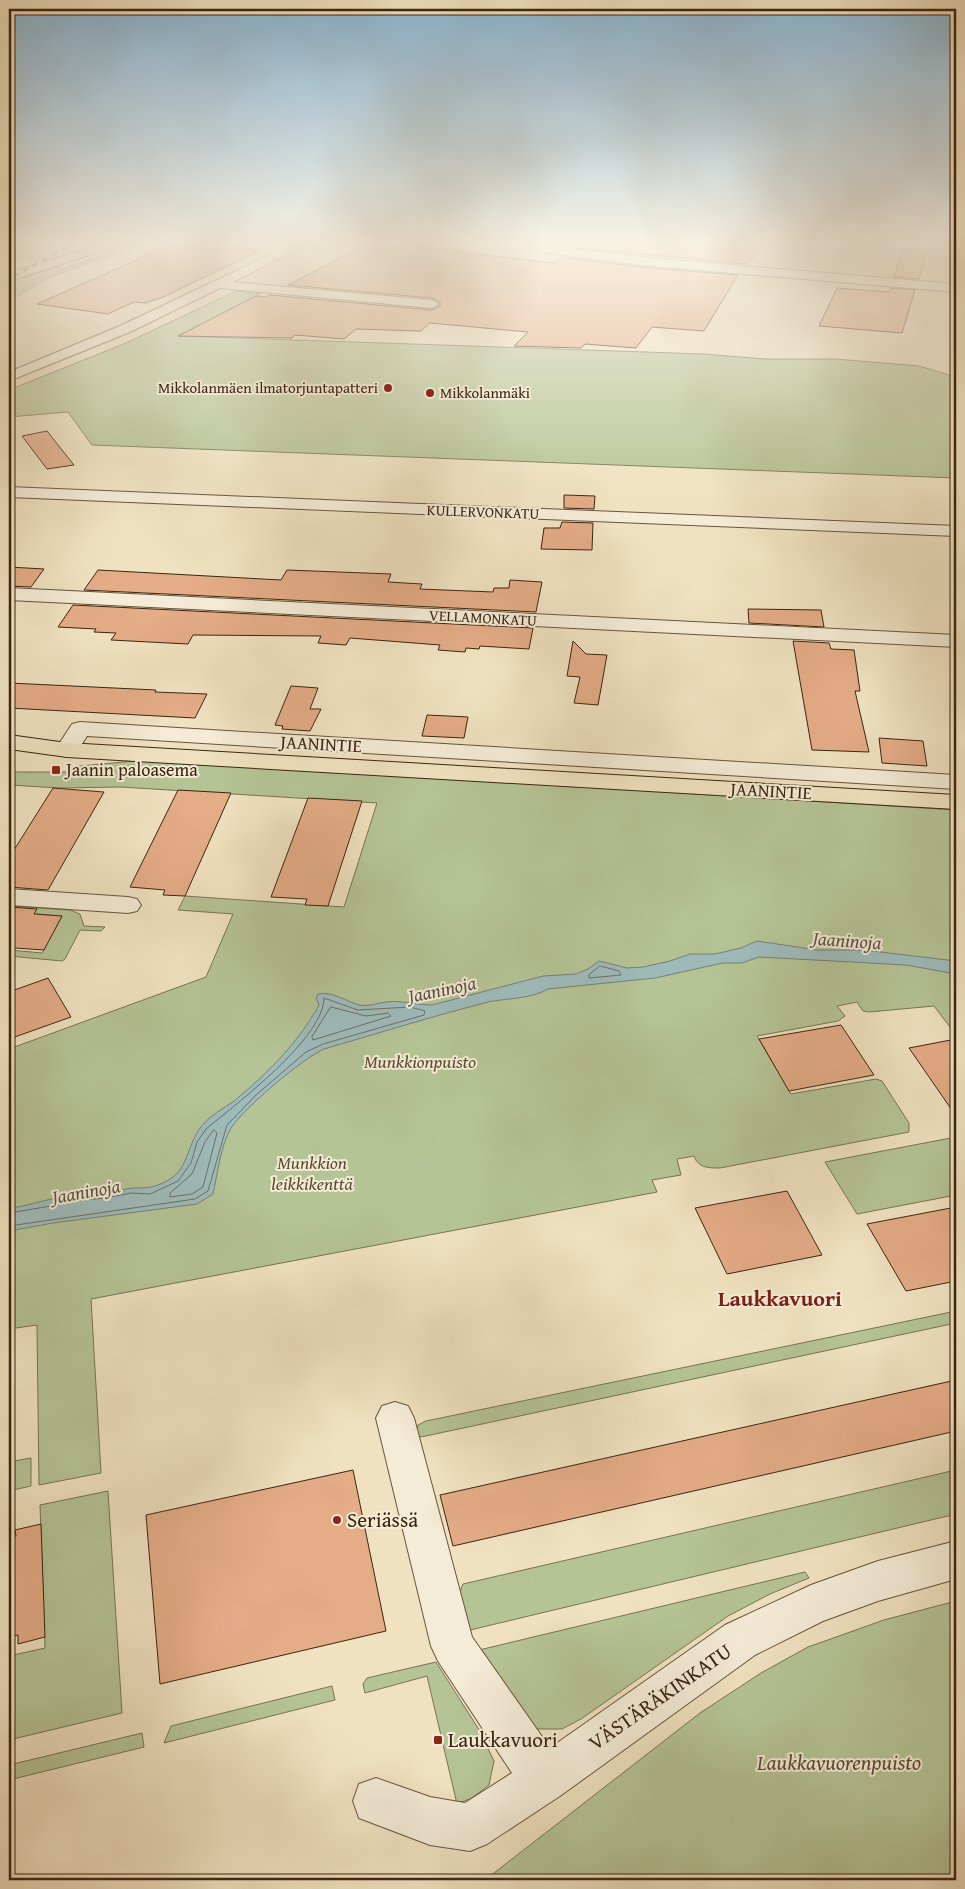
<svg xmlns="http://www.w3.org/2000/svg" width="965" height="1889" font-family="'Gentium Book Plus',serif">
<rect width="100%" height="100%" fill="#f0e2c1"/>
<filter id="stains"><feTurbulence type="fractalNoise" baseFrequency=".004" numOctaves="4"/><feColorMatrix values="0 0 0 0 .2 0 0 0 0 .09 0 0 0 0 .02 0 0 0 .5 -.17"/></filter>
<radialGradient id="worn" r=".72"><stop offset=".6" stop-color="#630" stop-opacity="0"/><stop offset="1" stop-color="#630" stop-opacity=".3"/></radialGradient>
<g fill="#b5c496" stroke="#787454">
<path d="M 49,240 L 71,240 L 33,262 L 24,257 L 9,261 L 9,251 Z"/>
<path d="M 147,240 L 153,240 L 48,278 L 9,301 L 9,287 L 49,264 L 62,269 Z"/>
<path d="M 236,291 L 261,294 L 180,336 L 703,354 L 765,359 L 835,359 L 919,366 L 956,377 L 956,478 L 92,445 L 68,412 L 9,417 L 9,390 L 126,343 Z"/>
<path d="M 144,760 L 956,810 L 956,1035 L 934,1006 L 869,1012 L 863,1011 L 857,1002 L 837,1006 L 845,1016 L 838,1021 L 757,1036 L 791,1094 L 876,1079 L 882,1081 L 909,1123 L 909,1132 L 720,1168 C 709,1168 698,1168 694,1156 L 677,1159 L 681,1175 L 652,1180 L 657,1192 L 91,1299 L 101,1473 L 39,1485 L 37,1325 L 9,1329 L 9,1049 L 206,977 L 233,914 L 178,910 L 185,896 L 344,907 L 377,803 L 121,787 L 59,788 L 9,785 L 9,772 L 67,772 L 70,767 Z"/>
<path d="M 9,906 L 70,910 L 80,914 L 84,926 L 105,927 L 101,931 L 80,930 L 65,959 L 62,961 L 9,956 L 9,950 L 42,953 L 62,916 L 9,912 Z"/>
<path d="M 956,1137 L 956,1195 L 857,1214 L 825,1162 Z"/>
<path d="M 956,1311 L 956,1323 L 421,1437 L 416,1432 L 418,1425 L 426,1421 Z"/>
<path d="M 31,1458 L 31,1486 L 9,1491 L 9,1462 Z"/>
<path d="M 956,1470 L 956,1514 L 466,1631 L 457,1598 L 463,1584 Z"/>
<path d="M 108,1491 L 122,1713 L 9,1740 L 9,1656 L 45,1648 L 40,1505 Z"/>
<path d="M 805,1572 L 809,1578 L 770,1594 L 728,1616 L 581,1719 L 562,1729 L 537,1729 L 507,1704 L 475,1651 Z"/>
<path d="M 956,1601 L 956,1880 L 485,1880 L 700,1713 L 761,1673 L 808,1647 L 884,1620 Z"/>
<path d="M 436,1662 L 478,1728 L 494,1761 L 489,1785 L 472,1798 L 457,1804 L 427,1676 L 365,1693 L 363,1684 L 367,1678 Z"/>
<path d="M 332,1686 L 335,1700 L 164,1743 L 171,1726 Z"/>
<path d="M 142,1733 L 144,1747 L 9,1780 L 9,1765 Z"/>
</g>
<path fill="#9ebcbc" stroke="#768078" d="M 757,941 L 817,950 L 864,950 L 956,961 L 956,974 L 906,965 L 759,957 L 742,963 L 723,963 L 655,978 L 548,989 C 532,999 507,998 488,1002 C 433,1016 379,1033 324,1049 C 302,1059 245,1107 231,1128 C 221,1144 217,1176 213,1194 L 197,1204 L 53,1223 L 9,1231 L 9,1209 C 28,1205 46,1200 64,1196 C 77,1193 93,1193 106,1193 C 115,1193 123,1189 132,1188 C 145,1188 153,1188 165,1182 C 189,1171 186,1146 201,1127 C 209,1116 223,1109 234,1101 C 267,1074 299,1042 319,1005 L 316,998 L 318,994 C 333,991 345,1001 359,1005 C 369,1007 376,1003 386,1002 C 401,1000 416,1005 432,1005 L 543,976 L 576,974 L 588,969 L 599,961 L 627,968 L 643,967 L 670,961 L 690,954 L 715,954 L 741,948 Z"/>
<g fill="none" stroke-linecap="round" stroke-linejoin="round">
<g stroke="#6c7066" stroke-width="1">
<path d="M 600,966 L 619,971 L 621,975 L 589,978 L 589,975 Z"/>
<path d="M 331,1007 L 366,1016 L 388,1013 L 391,1016 L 313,1040 L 312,1037 Z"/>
<path d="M 214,1130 L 217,1133 L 203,1187 L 192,1194 L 170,1197 L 170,1193 L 192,1174 L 205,1142 Z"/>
<path d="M 9,1213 L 51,1206 L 66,1201 L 107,1198 L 131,1193 L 150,1194 L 178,1181 L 191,1163 L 197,1142 L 206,1129 C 236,1104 324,1038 324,998 L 358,1010 L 410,1007 L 425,1011 L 424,1015 L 323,1044 L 306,1052 L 256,1095 L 227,1125 L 208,1191 L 195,1199 L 9,1226"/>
</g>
</g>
<g fill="#e4ac87" stroke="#3b2511">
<path d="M 182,240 L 261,250 L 161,298 L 145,303 L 134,302 L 108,314 L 37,304 Z"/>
<path d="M 376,240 L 418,243 L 425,249 L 433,245 L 429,248 L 553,263 L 562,257 L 650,268 L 738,275 L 704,331 L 652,327 L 636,348 L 585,344 L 581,348 L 514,346 L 528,332 L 430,323 L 421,331 L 356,329 L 344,339 L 295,335 L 292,338 L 178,336 L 256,296 L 264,297 L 270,295 L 432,310 L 440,306 L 440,302 L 432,298 L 288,285 Z"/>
<path d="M 589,240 L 764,240 L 750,262 L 745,264 L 577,248 Z"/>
<path d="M 903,249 L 927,251 L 919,279 L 894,277 Z"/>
<path d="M 837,288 L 889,292 L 891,288 L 915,290 L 902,333 L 819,326 Z"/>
<path d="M 47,431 L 74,465 L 47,469 L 22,436 Z"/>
<path d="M 564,495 L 595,496 L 594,509 L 564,508 Z"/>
<path d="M 562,522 L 593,523 L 592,550 L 541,549 L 544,528 L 560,528 Z"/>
<path d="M 9,567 L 44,569 L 31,587 L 9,586 Z"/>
<path d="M 98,570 L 281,580 L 287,570 L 391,574 L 388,582 L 422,584 L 420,589 L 493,592 L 494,588 L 509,588 L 510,580 L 542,582 L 536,612 L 84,590 Z"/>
<path d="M 73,605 L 533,628 L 529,649 L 480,646 L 479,649 L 466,648 L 465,652 L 438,650 L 440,645 L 350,638 L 346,645 L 318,643 L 321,636 L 193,635 L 188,644 L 130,641 L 111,640 L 116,633 L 94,632 L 96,629 L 58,627 Z"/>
<path d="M 748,609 L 821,610 L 824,627 L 749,623 Z"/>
<path d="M 573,641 L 586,654 L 607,655 L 598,705 L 574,703 L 580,677 L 567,676 Z"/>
<path d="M 793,641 L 829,643 L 831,649 L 854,650 L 860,691 L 855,691 L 869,752 L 812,750 Z"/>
<path d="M 9,683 L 156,690 L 155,692 L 207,694 L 195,718 L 9,708 Z"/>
<path d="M 291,686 L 318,688 L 310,709 L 321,709 L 310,731 L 282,729 L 283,726 L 275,725 Z"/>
<path d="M 427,715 L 468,717 L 464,738 L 422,736 Z"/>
<path d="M 879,738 L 923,741 L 927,766 L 882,763 Z"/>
<path d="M 53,788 L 104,792 L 48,890 L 9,887 L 9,858 Z"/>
<path d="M 178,790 L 231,793 L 185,896 L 163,895 L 165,890 L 130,887 Z"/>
<path d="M 308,798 L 362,801 L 328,906 L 305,905 L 307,899 L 271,897 Z"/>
<path d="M 9,907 L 37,909 L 34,914 L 62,916 L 44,950 L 15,948 L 9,958 Z"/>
<path d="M 48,978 L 71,1017 L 9,1039 L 9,992 Z"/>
<path d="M 841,1025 L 874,1075 L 789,1091 L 759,1039 Z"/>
<path d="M 956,1039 L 956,1116 L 909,1048 Z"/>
<path d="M 787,1191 L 822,1255 L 727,1274 L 695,1208 Z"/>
<path d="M 956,1207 L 956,1281 L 906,1291 L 867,1224 Z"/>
<path d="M 956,1380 L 956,1431 L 453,1546 L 440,1495 Z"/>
<path d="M 353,1470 L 386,1631 L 160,1684 L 146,1515 Z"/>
<path d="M 41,1524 L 45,1637 L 18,1644 L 18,1635 L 9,1637 L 9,1538 L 16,1536 L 15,1530 Z"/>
</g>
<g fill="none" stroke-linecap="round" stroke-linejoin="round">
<defs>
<g id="minor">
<path d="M 301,240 L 316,240 L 233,282 L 432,300 L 439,304 L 432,308 L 220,288 L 130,332 L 9,381 L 9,372 L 120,326 Z"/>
<path d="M 423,240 L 437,240 L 426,247 L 420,243 Z"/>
<path d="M 461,240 L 495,240 L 650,258 L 956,284 L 956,292 L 650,266 L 467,243 Z"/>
<path d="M 9,487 L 956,526 L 956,536 L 9,497 Z"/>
<path d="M 9,588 L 956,635 L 956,647 L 9,600 Z"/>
<path d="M 80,722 L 956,775 L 956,789 L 87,736 L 75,755 L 67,757 L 59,755 L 55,750 L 72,724 Z"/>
<path d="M 9,889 L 128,897 L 137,899 L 141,905 L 137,911 L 128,913 L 9,905 Z"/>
<path d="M 395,1402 L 408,1406 L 414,1418 L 472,1637 L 550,1748 L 725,1625 L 811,1585 L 878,1561 L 956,1541 L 956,1579 L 878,1601 L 823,1621 L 755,1655 L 560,1796 L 487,1844 L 470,1851 L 430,1845 L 359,1818 L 353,1801 L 359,1784 L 376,1778 L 430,1797 L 465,1803 L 512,1773 L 438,1661 L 431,1646 L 376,1418 L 382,1406 Z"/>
</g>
<path id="major" d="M 9,735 L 67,743 L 956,795 L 956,809 L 67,757 L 9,749 Z"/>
<path id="highway" d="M 114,240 L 132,240 L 130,242 L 9,281 L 9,273 Z"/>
</defs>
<use href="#minor" stroke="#68543d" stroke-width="2"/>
<use href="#major" stroke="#3b2511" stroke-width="2"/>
<use href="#highway" stroke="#3b2511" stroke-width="2"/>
<use href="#minor" fill="#f5ecd7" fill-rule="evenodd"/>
<use href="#major" fill="#f0e2c1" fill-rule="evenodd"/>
<use href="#highway" fill="#f0e2c1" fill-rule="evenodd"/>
<defs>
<path id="rail" d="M 9,279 L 80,240"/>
</defs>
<use href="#rail" stroke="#3b2511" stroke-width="2.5"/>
<use href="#rail" stroke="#f5ecd7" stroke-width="2" stroke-dasharray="5.5" stroke-linecap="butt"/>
</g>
<linearGradient id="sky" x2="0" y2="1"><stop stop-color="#8ab7d6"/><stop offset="0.48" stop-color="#f8f2e3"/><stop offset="1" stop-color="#f8f2e3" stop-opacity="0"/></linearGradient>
<rect width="965" height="504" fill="url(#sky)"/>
<g fill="#8f2418" stroke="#f5ecd7" stroke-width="2">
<circle cx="388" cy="388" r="5"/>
<circle cx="430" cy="393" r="5"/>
<rect x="51" y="765" width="10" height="10" rx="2.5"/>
<circle cx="337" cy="1520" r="5"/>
<rect x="433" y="1735" width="10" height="10" rx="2.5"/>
</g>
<g text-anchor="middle" stroke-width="4" stroke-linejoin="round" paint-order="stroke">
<g font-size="15" fill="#3b2511" stroke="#f5ecd7" text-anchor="end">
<text x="378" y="393">Mikkolanmäen ilmatorjuntapatteri</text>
<text x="440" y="398" text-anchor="start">Mikkolanmäki</text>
</g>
<g font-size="15" fill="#3b2511" stroke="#f5ecd7">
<text transform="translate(483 512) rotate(2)" y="5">KULLERVONKATU</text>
<text transform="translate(483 618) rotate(3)" y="5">VELLAMONKATU</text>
</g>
<g font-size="18" fill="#3b2511" stroke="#f5ecd7">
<text transform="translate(321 744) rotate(3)" y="6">JAANINTIE</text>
<text transform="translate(771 791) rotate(3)" y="6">JAANINTIE</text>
</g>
<g font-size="18" fill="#3b2511" stroke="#f5ecd7" text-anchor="start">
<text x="66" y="776">Jaanin paloasema</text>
</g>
<g font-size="18" font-style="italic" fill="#5a4d32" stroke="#f5ecd7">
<text x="420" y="1068">Munkkionpuisto</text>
<text x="312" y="1169">Munkkion<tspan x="312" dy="21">leikkikenttä</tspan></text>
</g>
<g font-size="19" font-style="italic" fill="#595244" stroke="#f5ecd7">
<text transform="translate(847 940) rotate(4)" y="7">Jaaninoja</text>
<text transform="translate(442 989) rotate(-12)" y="7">Jaaninoja</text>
<text transform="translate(86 1191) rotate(-10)" y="7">Jaaninoja</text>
</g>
<g font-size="21" fill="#3b2511" stroke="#f5ecd7" text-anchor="start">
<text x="347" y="1527">Seriässä</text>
<text x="448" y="1747">Laukkavuori</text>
</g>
<g font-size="21" fill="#3b2511" stroke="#f5ecd7">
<text transform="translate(660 1697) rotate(-35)" y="7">VÄSTÄRÄKINKATU</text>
</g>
<g font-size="21" font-style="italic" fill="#5a4d32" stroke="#f5ecd7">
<text x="839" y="1770">Laukkavuorenpuisto</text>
</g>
<g font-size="22" font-weight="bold" fill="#7a1f14" stroke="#f5ecd7">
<text x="780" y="1306">Laukkavuori</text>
</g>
</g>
<rect width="965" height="1889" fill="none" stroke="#f0e2c1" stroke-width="30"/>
<rect x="10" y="10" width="945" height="1869" fill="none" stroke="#3b2511" stroke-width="2.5"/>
<rect x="15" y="15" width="935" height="1859" fill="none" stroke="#3b2511"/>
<rect width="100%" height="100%" filter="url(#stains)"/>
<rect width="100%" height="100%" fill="url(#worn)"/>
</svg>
